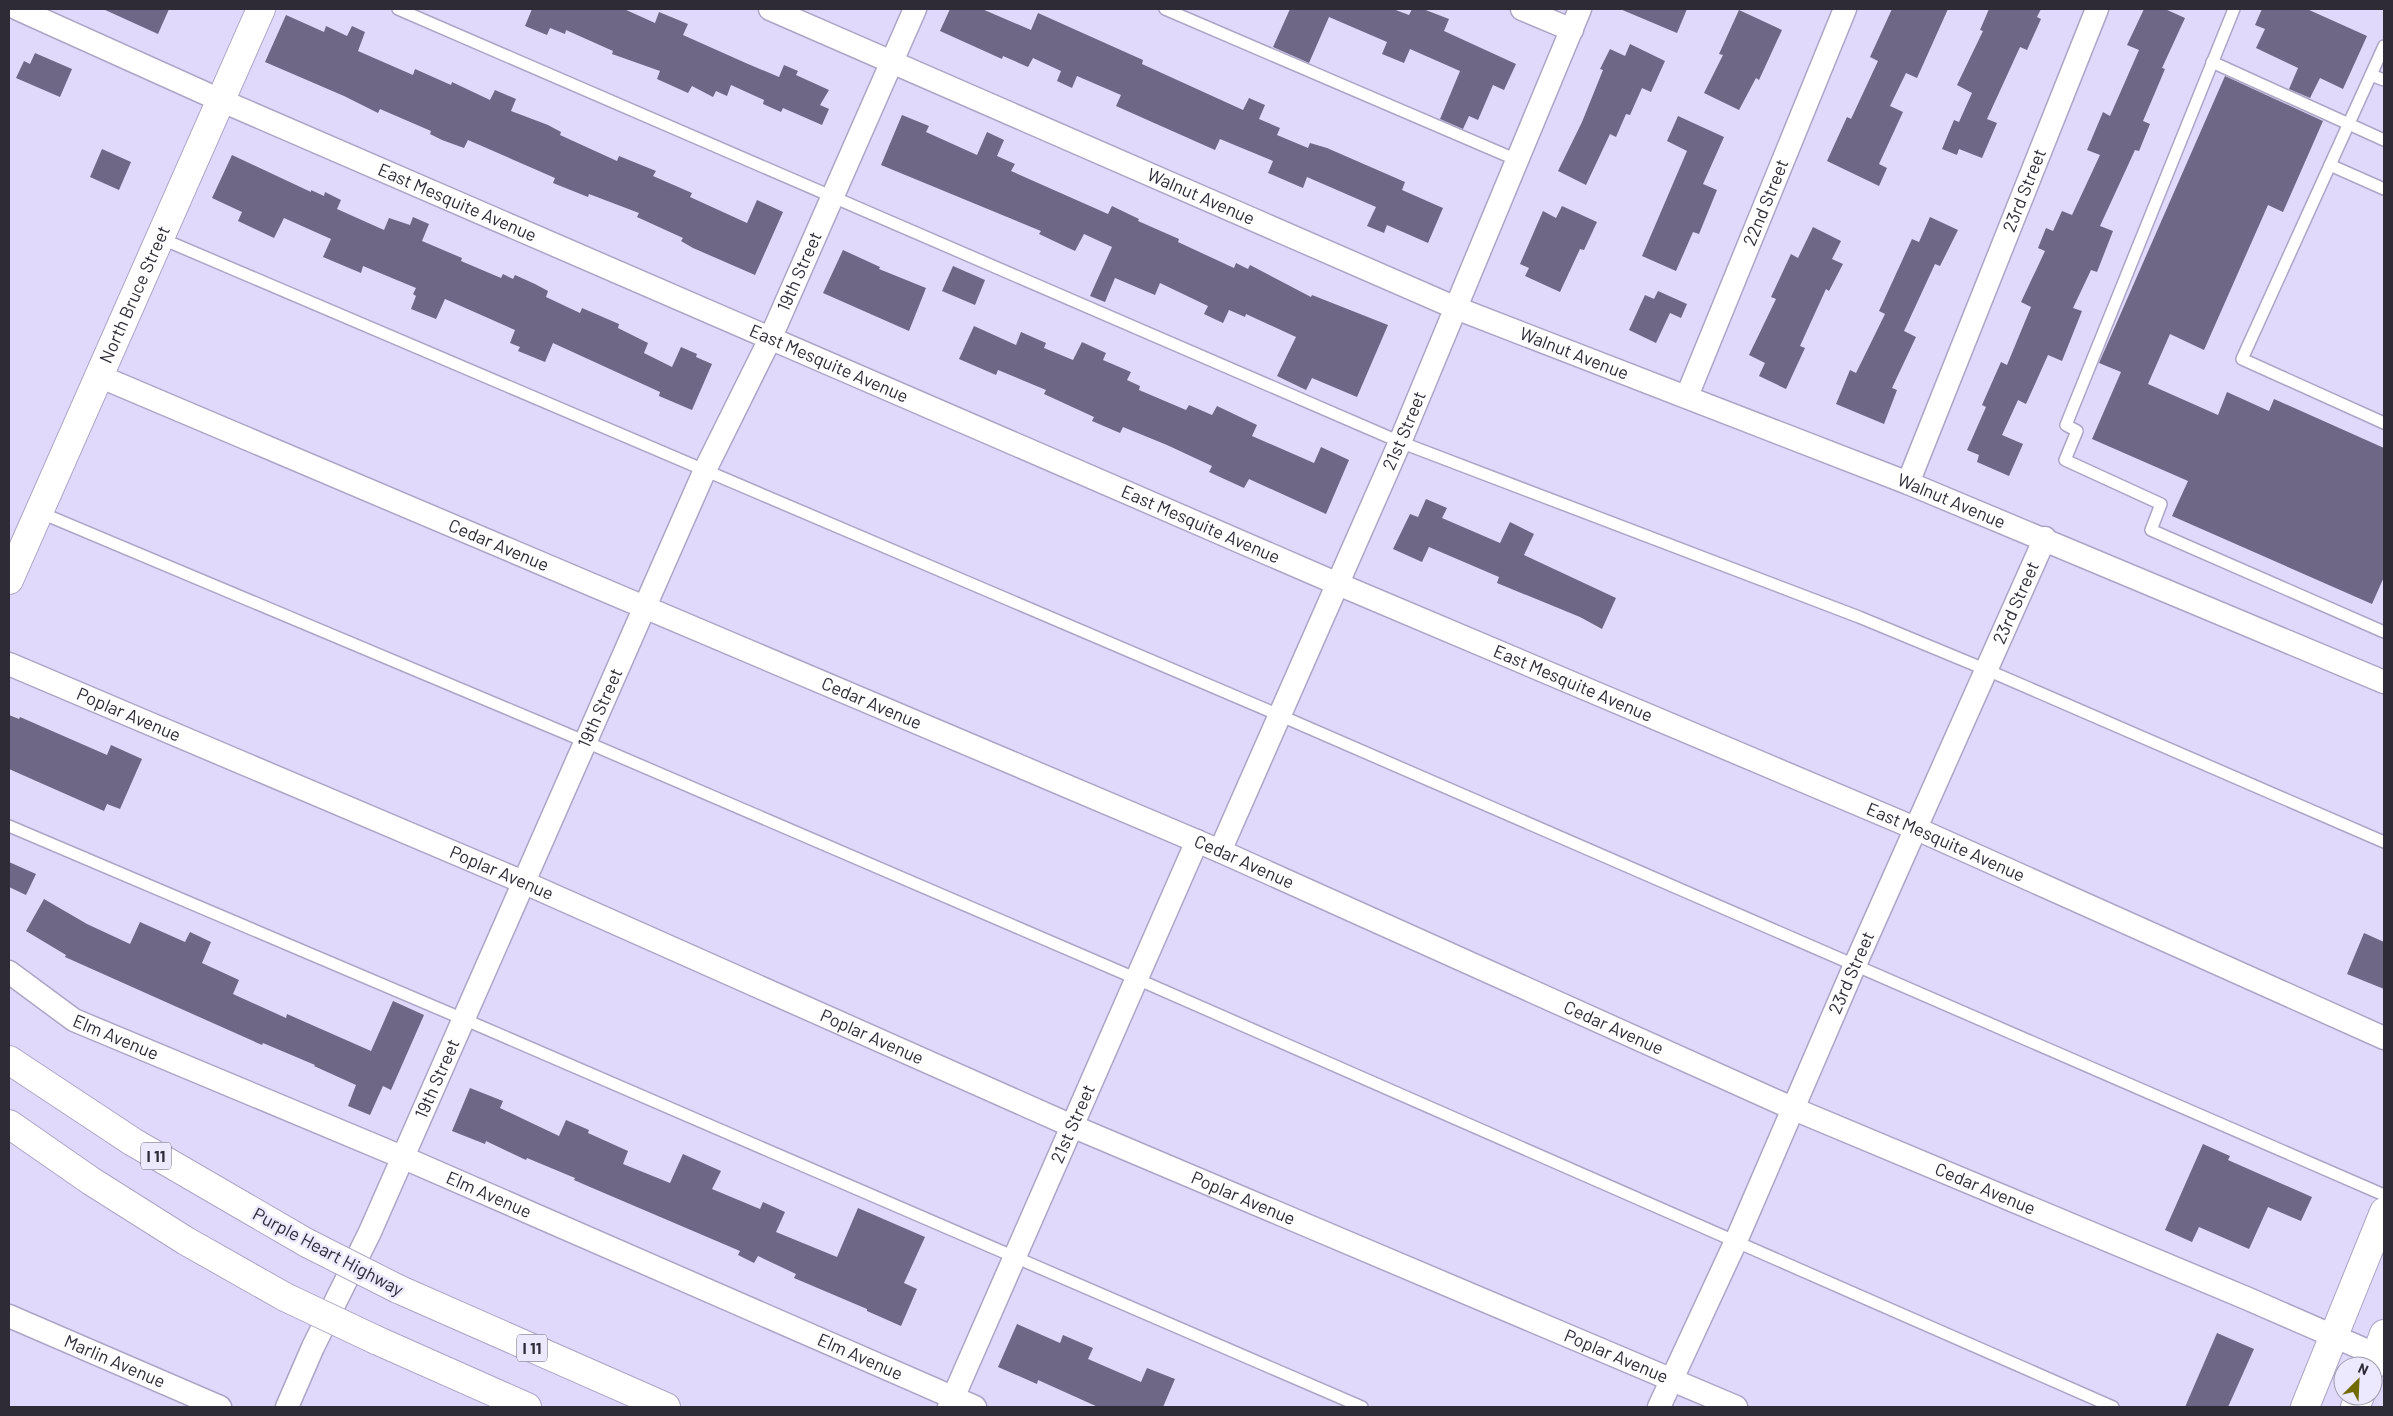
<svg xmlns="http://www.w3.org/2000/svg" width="2393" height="1416" font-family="Barlow,sans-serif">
<rect width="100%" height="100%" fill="#e0d9fb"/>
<g fill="#6e6785">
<path d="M 103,9 L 169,9 L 158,34 Z"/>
<path d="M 532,9 L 624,9 L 655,23 L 659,12 L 688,24 L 683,35 L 748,64 L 779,77 L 784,65 L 798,71 L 796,75 L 829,90 L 820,105 L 829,109 L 822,125 L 783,108 L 781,112 L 763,104 L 764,100 L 731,85 L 727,96 L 716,91 L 713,97 L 692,86 L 688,93 L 657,79 L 660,71 L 612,54 L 613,51 L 566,30 L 565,34 L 550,28 L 547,35 L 525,26 Z"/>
<path d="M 950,9 L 982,9 L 1031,30 L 1038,13 L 1143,60 L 1142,64 L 1243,110 L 1249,98 L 1265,105 L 1259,119 L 1280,128 L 1277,135 L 1308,148 L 1310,143 L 1327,148 L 1405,182 L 1402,190 L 1443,208 L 1428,243 L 1387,225 L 1384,233 L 1367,226 L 1376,207 L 1307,177 L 1303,188 L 1268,173 L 1273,161 L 1220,139 L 1215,150 L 1116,106 L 1121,95 L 1077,76 L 1072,88 L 1057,81 L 1061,71 L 1033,58 L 1028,67 L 1003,56 L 1002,59 L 940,31 Z"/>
<path d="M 1290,9 L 1393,9 L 1409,15 L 1412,9 L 1423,9 L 1449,19 L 1444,31 L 1516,64 L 1504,90 L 1493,85 L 1478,120 L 1469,116 L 1463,129 L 1440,119 L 1460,71 L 1410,49 L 1404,63 L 1382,54 L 1387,42 L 1329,17 L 1309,63 L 1273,47 Z"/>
<path d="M 1620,9 L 1687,9 L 1677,33 Z"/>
<path d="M 1892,9 L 1948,9 L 1917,78 L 1906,73 L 1890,106 L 1903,112 L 1879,164 L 1887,168 L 1879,186 L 1827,161 L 1847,117 L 1851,119 L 1878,61 L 1870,57 Z"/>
<path d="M 1989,9 L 2041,9 L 2037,17 L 2041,19 L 2027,50 L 2020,47 L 1987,119 L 1997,123 L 1982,158 L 1959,149 L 1957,155 L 1942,149 L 1954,120 L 1959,122 L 1972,93 L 1957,85 L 1983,31 L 1980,30 Z"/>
<path d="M 2144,9 L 2165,9 L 2185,18 L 2162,68 L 2165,69 L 2143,121 L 2150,124 L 2139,151 L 2135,150 L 2100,226 L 2113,231 L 2097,272 L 2091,270 L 2073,308 L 2082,311 L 2062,361 L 2048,355 L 2026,404 L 2018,400 L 2002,435 L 2023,444 L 2009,476 L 1977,462 L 1979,455 L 1967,450 L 1986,407 L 1982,405 L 2001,362 L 2007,365 L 2031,307 L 2021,302 L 2045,251 L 2038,248 L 2046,228 L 2053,231 L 2062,211 L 2072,215 L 2100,155 L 2087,150 L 2103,112 L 2110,116 L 2139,50 L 2127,45 Z"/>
<path d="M 2262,9 L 2307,9 L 2367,36 L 2343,89 L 2320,78 L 2310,98 L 2289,89 L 2298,68 L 2256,48 L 2265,29 L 2255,25 Z"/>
<path d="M 1739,10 L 1782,30 L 1759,80 L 1756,78 L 1739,110 L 1704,93 L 1723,55 L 1719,54 Z"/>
<path d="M 286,15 L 324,32 L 326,26 L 347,36 L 352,26 L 365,32 L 358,51 L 413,75 L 415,69 L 451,85 L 452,82 L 490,100 L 495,90 L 516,99 L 511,111 L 548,125 L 561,132 L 560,135 L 617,161 L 619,156 L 656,171 L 653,176 L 692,193 L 690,197 L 747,223 L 757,200 L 783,212 L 755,275 L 693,248 L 681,241 L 683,238 L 637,217 L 639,213 L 589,194 L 588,197 L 553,183 L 555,178 L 468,140 L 464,148 L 442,140 L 430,134 L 431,131 L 380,109 L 378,113 L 344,96 L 265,62 Z"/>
<path d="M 1630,44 L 1665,61 L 1651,92 L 1642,88 L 1630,115 L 1626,114 L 1616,137 L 1610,134 L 1586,185 L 1558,171 L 1582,122 L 1603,70 L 1600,69 L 1610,49 L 1625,56 Z"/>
<path d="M 35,53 L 72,69 L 60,97 L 16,78 L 24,61 L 30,64 Z"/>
<path d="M 2225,76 L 2323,121 L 2283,212 L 2268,205 L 2204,350 L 2170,334 L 2148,384 L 2218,415 L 2227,392 L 2269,411 L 2274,399 L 2384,448 L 2384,577 L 2372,604 L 2172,516 L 2188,481 L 2092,439 L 2121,372 L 2099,363 Z"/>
<path d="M 902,115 L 929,126 L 926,132 L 977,155 L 987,132 L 1004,140 L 997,156 L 1015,164 L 1011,171 L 1108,214 L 1112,206 L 1139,219 L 1138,221 L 1179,239 L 1178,242 L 1234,268 L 1236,263 L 1248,269 L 1250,265 L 1311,297 L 1312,295 L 1388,325 L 1357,397 L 1312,378 L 1306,390 L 1277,376 L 1296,337 L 1246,314 L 1245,317 L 1229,310 L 1223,323 L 1204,314 L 1208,306 L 1160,283 L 1155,295 L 1115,278 L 1105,302 L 1090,296 L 1112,247 L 1084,234 L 1075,251 L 1039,234 L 1041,231 L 881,165 Z"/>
<path d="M 1678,116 L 1724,137 L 1703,184 L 1717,190 L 1699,234 L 1693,232 L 1676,271 L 1642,256 L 1687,151 L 1667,141 Z"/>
<path d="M 102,149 L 131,162 L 119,190 L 90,177 Z"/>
<path d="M 232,155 L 311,192 L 311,190 L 324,196 L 325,192 L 341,200 L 337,209 L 384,230 L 389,218 L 410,225 L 413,217 L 429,224 L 422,241 L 462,258 L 461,261 L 501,278 L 503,274 L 513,279 L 515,275 L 535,284 L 548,291 L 546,297 L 580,313 L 582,308 L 619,324 L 618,328 L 648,343 L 644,353 L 672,367 L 681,347 L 697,354 L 696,357 L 712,364 L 692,410 L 659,396 L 660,392 L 553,343 L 545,362 L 518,351 L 520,347 L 510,343 L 515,330 L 445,299 L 436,319 L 411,309 L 416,296 L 413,294 L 416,288 L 363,266 L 361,273 L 323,257 L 331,239 L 284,218 L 274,238 L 238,221 L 242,212 L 212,198 Z"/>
<path d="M 1562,206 L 1597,222 L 1584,250 L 1580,249 L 1560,292 L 1525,276 L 1529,268 L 1520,264 L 1543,211 L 1556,218 Z"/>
<path d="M 1930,217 L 1958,230 L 1940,266 L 1935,264 L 1904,331 L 1916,337 L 1892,388 L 1897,390 L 1884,424 L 1836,404 L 1850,370 L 1856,373 L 1885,314 L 1879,311 L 1912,239 L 1919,242 Z"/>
<path d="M 1813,227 L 1841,241 L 1832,259 L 1843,264 L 1829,291 L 1826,289 L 1800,346 L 1805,348 L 1786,389 L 1759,376 L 1765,363 L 1749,355 L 1776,299 L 1771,297 L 1791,254 L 1798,258 Z"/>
<path d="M 843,250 L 880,267 L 879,269 L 926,288 L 909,331 L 823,293 Z"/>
<path d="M 953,266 L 985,280 L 975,305 L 942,291 Z"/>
<path d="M 1658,291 L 1687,304 L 1681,318 L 1670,313 L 1656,343 L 1629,330 L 1645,295 L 1654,299 Z"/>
<path d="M 974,326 L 1016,345 L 1021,332 L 1046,343 L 1044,348 L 1073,360 L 1082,342 L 1106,353 L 1103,360 L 1131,372 L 1127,380 L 1140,386 L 1139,390 L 1186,410 L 1189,405 L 1212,415 L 1217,406 L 1257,425 L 1252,436 L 1314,463 L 1321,447 L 1349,460 L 1326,514 L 1249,479 L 1244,488 L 1209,472 L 1212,466 L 1167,445 L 1123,427 L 1120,433 L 1092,421 L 1094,417 L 1044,394 L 1046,390 L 998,370 L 996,375 L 959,359 Z"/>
<path d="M 1426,499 L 1447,508 L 1442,518 L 1500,543 L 1510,522 L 1534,534 L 1524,555 L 1616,598 L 1602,629 L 1580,617 L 1497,583 L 1499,577 L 1429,547 L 1422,562 L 1393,549 L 1410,514 L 1418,517 Z"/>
<path d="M 9,715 L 19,719 L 20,717 L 107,755 L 111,745 L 142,759 L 120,809 L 107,804 L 104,811 L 9,769 Z"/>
<path d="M 9,862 L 36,874 L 26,895 L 9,887 Z"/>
<path d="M 44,899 L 87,924 L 130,944 L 140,922 L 185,942 L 190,932 L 211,942 L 202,963 L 239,980 L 233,994 L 286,1018 L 287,1014 L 371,1051 L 393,1001 L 424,1015 L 391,1090 L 383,1086 L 370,1115 L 348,1106 L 356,1085 L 314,1066 L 315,1065 L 263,1043 L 262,1045 L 65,957 L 66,955 L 26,931 Z"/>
<path d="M 2364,933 L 2384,942 L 2384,989 L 2347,974 Z"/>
<path d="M 470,1088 L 503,1101 L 500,1108 L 559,1136 L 566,1120 L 589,1130 L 588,1133 L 628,1151 L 623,1164 L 670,1183 L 683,1154 L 721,1171 L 712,1189 L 760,1209 L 763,1202 L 785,1212 L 776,1232 L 837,1257 L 858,1208 L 925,1237 L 904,1283 L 917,1289 L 901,1326 L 867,1311 L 867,1309 L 794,1278 L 796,1274 L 758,1256 L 754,1263 L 738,1255 L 740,1251 L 590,1187 L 574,1180 L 575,1178 L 527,1158 L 526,1160 L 486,1141 L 485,1144 L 452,1131 Z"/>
<path d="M 2203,1144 L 2230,1156 L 2228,1160 L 2312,1197 L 2301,1221 L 2268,1207 L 2249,1249 L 2199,1227 L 2192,1242 L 2165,1230 Z"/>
<path d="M 1017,1324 L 1060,1343 L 1063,1335 L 1093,1348 L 1088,1359 L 1141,1382 L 1147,1368 L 1175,1379 L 1163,1407 L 1098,1407 L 1038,1380 L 1037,1384 L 998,1367 Z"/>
<path d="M 2217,1333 L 2254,1349 L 2228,1407 L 2185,1407 Z"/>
</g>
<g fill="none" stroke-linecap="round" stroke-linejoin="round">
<defs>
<g id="service">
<path d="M 398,9 L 1400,442 L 1859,617 L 1987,670 L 2384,842"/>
<path d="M 1165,9 L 1517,160"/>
<path d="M 2234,9 L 2066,425 L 2077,431 L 2065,460 L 2161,504 L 2151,530 L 2384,632"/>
<path d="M 2384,46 L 2242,359 L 2384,423"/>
<path d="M 2212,62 L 2384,140"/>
<path d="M 2371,75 L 2384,80"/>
<path d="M 2330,165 L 2384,189"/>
<path d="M 160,238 L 1279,715 L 2384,1195"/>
<path d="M 39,512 L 565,733 L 1137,979 L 2113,1407"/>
<path d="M 9,826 L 482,1027 L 1362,1407"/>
</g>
<g id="minor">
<path id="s1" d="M 18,9 L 220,100 L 1338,584 L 1917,829 L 2384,1038"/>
<path id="s2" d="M 770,9 L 1456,308 L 1908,483 L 2384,682"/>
<path d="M 1522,9 L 1572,30"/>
<path id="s3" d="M 99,376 L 1220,851 L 1794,1109 L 2246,1298 L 2384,1358"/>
<path id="s4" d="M 1687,396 L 1845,9"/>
<path id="s5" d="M 1908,483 L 2097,9"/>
<path id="s6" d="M 9,664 L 523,882 L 1072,1126 L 1736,1407"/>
<path id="s7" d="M 1220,851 L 1400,442 L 1580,9"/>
<path id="s8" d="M 9,972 L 74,1020 L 402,1157 L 975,1407"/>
<path id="s9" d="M 9,1316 L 220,1407"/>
<path id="s10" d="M 287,1407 L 313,1347 L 370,1232 L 705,470 L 770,339 L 915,9"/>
<path id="s11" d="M 949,1407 L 1197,841"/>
<path id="s12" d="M 1659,1407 L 1736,1241 L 1854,967 L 2045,538"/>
</g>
<g id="tertiary">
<path id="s13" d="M 9,580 L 261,9"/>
</g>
<g id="primary">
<path d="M 2372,1366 L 2384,1334"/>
<path d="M 2305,1407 L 2384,1212"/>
<path d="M 2355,1407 L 2360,1396"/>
</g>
<g id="motorway">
<path d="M 9,1060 L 133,1142 L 307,1243"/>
<path d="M 9,1124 L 91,1181 L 186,1241 L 285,1297"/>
<path d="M 398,1289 L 666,1407"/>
<path d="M 376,1340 L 527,1407"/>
</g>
</defs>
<use href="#service" stroke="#ada5c6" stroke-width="14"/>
<use href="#minor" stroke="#ada5c6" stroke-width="25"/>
<use href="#tertiary" stroke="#ada5c6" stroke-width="30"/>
<use href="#primary" stroke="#ada5c6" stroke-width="30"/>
<use href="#motorway" stroke="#ada5c6" stroke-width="30"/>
<use href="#service" stroke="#fff" stroke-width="11"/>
<use href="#minor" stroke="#fff" stroke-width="22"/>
<use href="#tertiary" stroke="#fff" stroke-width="28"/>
<use href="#primary" stroke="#fff" stroke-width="28"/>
<use href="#motorway" stroke="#fff" stroke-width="28"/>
<defs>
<g id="motorway-bridge">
<path d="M 307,1243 L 398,1289"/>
<path d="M 285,1297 L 376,1340"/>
</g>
</defs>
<use href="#motorway-bridge" stroke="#ada5c6" stroke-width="30" stroke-linecap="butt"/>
<use href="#motorway-bridge" stroke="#fff" stroke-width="28"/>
</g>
<g text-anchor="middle" stroke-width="5" stroke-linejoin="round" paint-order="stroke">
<g fill="#ece8fd" stroke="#676472" stroke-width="1">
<rect x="141" y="1142.5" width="30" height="27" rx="4"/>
<rect x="517" y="1334.5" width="30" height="27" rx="4"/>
</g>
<g font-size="16" font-weight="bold" fill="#2e2b37">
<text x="156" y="1162">I 11</text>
<text x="532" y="1354">I 11</text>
</g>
<g font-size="18" fill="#2e2b37" stroke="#ece8fd">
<text dy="6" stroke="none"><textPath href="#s5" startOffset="315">23rd Street</textPath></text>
<text dy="6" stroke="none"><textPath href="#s2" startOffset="470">Walnut Avenue</textPath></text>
<text dy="6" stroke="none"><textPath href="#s1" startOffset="480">East Mesquite Avenue</textPath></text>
<text dy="6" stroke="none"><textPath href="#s4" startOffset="209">22nd Street</textPath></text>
<text dy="6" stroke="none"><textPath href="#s10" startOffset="1246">19th Street</textPath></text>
<text dy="6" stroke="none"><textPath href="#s13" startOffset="312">North Bruce Street</textPath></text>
<text dy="6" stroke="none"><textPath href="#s2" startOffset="875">Walnut Avenue</textPath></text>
<text dy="6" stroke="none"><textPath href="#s1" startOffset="885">East Mesquite Avenue</textPath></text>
<text dy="6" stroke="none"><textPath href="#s7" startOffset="459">21st Street</textPath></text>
<text dy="6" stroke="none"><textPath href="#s2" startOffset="1280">Walnut Avenue</textPath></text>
<text dy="6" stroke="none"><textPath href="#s1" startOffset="1290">East Mesquite Avenue</textPath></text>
<text dy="6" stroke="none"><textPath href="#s3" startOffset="434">Cedar Avenue</textPath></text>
<text dy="6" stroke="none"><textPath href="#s12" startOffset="880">23rd Street</textPath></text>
<text dy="6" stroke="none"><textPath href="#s1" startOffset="1695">East Mesquite Avenue</textPath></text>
<text dy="6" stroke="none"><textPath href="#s3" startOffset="839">Cedar Avenue</textPath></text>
<text dy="6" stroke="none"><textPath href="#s10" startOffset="766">19th Street</textPath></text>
<text dy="6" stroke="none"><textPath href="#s6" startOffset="130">Poplar Avenue</textPath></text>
<text dy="6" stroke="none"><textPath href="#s1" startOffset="2100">East Mesquite Avenue</textPath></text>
<text dy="6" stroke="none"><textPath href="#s3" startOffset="1244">Cedar Avenue</textPath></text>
<text dy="6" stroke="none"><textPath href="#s6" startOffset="535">Poplar Avenue</textPath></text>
<text dy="6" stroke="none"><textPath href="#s12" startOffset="475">23rd Street</textPath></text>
<text dy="6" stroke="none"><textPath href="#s3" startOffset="1649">Cedar Avenue</textPath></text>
<text dy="6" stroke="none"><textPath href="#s8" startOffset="126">Elm Avenue</textPath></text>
<text dy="6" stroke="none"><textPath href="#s6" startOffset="940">Poplar Avenue</textPath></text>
<text dy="6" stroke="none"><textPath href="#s10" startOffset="361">19th Street</textPath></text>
<text dy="6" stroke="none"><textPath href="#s11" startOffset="309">21st Street</textPath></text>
<text dy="6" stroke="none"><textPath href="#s3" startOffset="2054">Cedar Avenue</textPath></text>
<text dy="6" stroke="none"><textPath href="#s8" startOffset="531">Elm Avenue</textPath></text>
<text dy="6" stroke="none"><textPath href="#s6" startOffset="1345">Poplar Avenue</textPath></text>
<text transform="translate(328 1252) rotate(28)" y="6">Purple Heart Highway</text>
<text dy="6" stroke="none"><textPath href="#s6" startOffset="1750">Poplar Avenue</textPath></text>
<text dy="6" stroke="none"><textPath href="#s8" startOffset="936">Elm Avenue</textPath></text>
<text dy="6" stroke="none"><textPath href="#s9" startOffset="115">Marlin Avenue</textPath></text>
</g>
</g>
<rect width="2393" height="1416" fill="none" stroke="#2e2b37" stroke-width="20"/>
<g transform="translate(2358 1381) rotate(24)"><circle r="24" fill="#ece8fd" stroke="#a09cae"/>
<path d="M0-4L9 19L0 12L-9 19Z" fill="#726a03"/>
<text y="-8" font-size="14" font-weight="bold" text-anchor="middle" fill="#2e2b37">N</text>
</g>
</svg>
